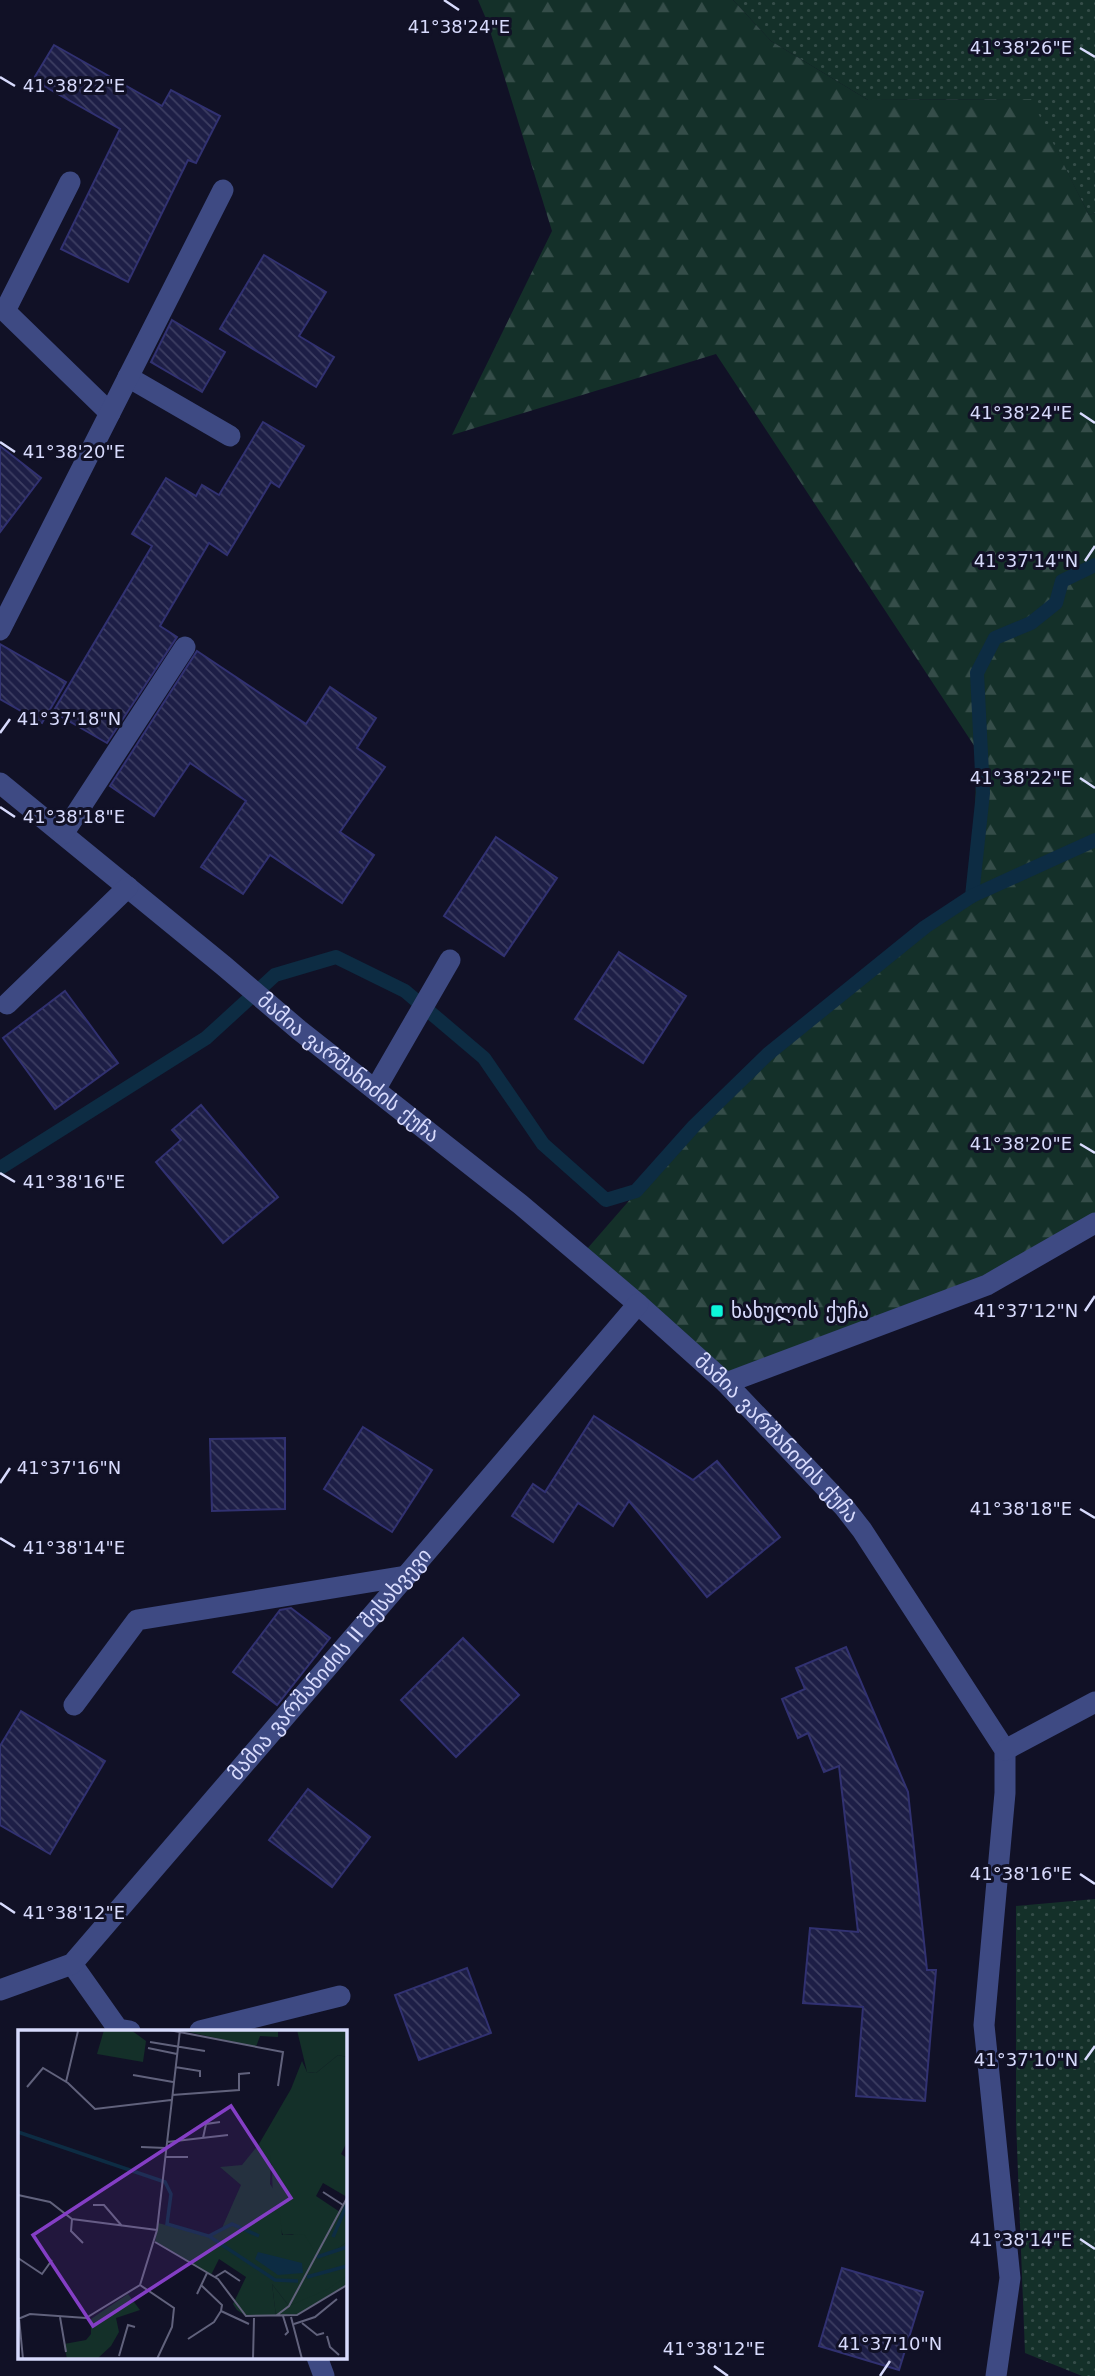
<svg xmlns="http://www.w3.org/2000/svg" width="1095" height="2376" font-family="'DejaVu Sans','Noto Sans Georgian',sans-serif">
<defs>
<pattern id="green-dots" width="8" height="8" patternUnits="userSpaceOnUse" patternTransform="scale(1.75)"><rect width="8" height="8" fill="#143029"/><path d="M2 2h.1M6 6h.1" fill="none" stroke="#354d49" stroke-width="1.8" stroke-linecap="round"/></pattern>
<pattern id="forest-firs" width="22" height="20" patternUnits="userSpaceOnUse" patternTransform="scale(1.75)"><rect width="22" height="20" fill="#143029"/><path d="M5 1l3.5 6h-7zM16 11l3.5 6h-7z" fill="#354d49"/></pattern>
<pattern id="building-back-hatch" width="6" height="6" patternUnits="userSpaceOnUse" patternTransform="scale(1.75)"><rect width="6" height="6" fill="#1d1e46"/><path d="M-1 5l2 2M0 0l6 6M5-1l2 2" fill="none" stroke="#3d3e62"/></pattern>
</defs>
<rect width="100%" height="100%" fill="#111126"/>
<g fill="url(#green-dots)">
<path d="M 733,0 L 1095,0 L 1095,213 L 1089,215 L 1030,99 L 868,100 L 771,41 Z"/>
<path d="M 1095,1899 L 1095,2376 L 1082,2376 L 1025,2353 L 1016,2122 L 1016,1906 Z"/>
</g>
<path fill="url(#forest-firs)" d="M 478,0 L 733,0 L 771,41 L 868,100 L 1031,99 L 1089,215 L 1095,213 L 1095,1223 L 987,1285 L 726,1383 L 580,1257 L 694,1126 L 768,1054 L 925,927 L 972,896 L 977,750 L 716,354 L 452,435 L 552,231 L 487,21 Z"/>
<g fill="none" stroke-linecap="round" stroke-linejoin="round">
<g stroke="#0d2c43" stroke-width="14">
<path d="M 972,896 L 983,793 L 977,673 L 995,638 L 1031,623 L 1056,603 L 1062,581 L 1095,565"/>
<path d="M 0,1168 L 206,1038 L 275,975 L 336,957 L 405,991 L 484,1058 L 543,1144 L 606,1200 L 636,1191 L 694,1126 L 768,1054 L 925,927 L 972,896 L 1095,840"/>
</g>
</g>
<g fill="url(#building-back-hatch)" stroke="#313171" stroke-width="2">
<path d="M 54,45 L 162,106 L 171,90 L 220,116 L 196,163 L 188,160 L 128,282 L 61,249 L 120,129 L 33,80 Z"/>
<path d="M 264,255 L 326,292 L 299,336 L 334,357 L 316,387 L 220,329 Z"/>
<path d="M 172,320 L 225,352 L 202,392 L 151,362 Z"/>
<path d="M 263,422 L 304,446 L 279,487 L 271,482 L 227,555 L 209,543 L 160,626 L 177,637 L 107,743 L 53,712 L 152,546 L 132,534 L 166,478 L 196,496 L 202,485 L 219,495 Z"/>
<path d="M 0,446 L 41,478 L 0,532 Z"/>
<path d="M 0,644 L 66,682 L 42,723 L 0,699 Z"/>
<path d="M 197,651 L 306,724 L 330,687 L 376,718 L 357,748 L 385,767 L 340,832 L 374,855 L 342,903 L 270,855 L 243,894 L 201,867 L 246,801 L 190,763 L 154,816 L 110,786 Z"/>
<path d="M 496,837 L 557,878 L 504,956 L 444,916 Z"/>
<path d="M 619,952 L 686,996 L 643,1063 L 575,1019 Z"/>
<path d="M 65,991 L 118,1063 L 55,1109 L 3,1038 Z"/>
<path d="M 201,1105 L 278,1197 L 223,1243 L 156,1162 L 181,1140 L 172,1130 Z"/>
<path d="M 594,1416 L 693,1480 L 717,1461 L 780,1537 L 707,1597 L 629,1501 L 613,1526 L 578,1503 L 553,1542 L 512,1516 L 533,1484 L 545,1492 Z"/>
<path d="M 363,1427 L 432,1470 L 392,1532 L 324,1489 Z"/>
<path d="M 285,1438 L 285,1509 L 212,1511 L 210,1439 Z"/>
<path d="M 291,1608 L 330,1638 L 277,1705 L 233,1672 L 280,1610 Z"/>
<path d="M 463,1638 L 519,1695 L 456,1757 L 401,1700 Z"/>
<path d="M 846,1647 L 908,1792 L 927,1970 L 936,1970 L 925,2101 L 856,2096 L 863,2007 L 803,2003 L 810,1928 L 858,1932 L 839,1766 L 824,1772 L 808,1733 L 798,1738 L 782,1699 L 805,1689 L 796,1668 Z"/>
<path d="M 21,1711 L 105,1761 L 50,1854 L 0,1825 L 0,1746 Z"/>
<path d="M 308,1789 L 370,1837 L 332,1887 L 269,1840 Z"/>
<path d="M 467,1968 L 491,2033 L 419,2060 L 395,1995 Z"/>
<path d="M 842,2268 L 923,2292 L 899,2370 L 819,2346 Z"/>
</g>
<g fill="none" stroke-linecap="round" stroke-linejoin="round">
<g stroke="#3e4a83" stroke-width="21">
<path d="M 70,182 L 5,311 L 110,413"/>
<path d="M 128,377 L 230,436"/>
<path d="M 0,630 L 223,190"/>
<path id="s1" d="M 0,783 L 224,966 L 299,1030 L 520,1204 L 638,1304 L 726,1383 L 844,1507 L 862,1530 L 1005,1750 L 1005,1793 L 984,2025 L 1010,2278 L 996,2376"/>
<path d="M 63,834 L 185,647"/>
<path d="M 7,1004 L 128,887"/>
<path d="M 375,1090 L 450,960"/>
<path d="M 726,1383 L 987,1285 L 1095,1223"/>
<path d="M 74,1705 L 137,1620 L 406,1576"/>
<path d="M 1005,1750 L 1095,1702"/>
<path d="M 72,1964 L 118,2029 L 130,2031"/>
<path id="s2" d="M 0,1990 L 72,1964 L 406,1576 L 638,1304"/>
<path d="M 200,2031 L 340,1996"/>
<path d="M 317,2357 L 324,2376"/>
</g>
</g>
<path fill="none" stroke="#d8dbfd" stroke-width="2.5" d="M 444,0 L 459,10M 1080,48 L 1095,57M 0,77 L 15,86M 1080,413 L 1095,423M 0,442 L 15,452M 1085,561 L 1095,546M 0,733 L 10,719M 1080,778 L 1095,788M 0,807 L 15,817M 1080,1144 L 1095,1153M 0,1173 L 15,1182M 1085,1311 L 1095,1296M 0,1483 L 10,1468M 1080,1509 L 1095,1518M 0,1538 L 15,1547M 1080,1874 L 1095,1884M 0,1903 L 15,1913M 1085,2060 L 1095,2046M 1080,2239 L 1095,2249M 714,2366 L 728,2376M 880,2376 L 890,2361"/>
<rect fill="#0df4da" stroke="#111126" stroke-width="2.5" x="710" y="1304" width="14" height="14" rx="3.5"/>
<g text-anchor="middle" stroke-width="6" stroke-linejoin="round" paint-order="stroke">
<g font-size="21" fill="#d8dbfd" stroke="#111126">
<text dy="7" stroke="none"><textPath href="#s1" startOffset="450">მამია ვარშანიძის ქუჩა</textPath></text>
<text dy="7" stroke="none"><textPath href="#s1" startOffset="1017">მამია ვარშანიძის ქუჩა</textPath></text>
<text dy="7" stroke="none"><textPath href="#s2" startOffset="472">მამია ვარშანიძის II შესახვევი</textPath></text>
</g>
<g font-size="21" fill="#d8dbfd" stroke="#111126" text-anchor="start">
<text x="731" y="1318">ხახულის ქუჩა</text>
</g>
</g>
<g transform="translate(18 2030)">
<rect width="329" height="329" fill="#111126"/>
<path d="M 86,0 L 113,0 L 128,11 L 125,32 L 79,24 ZM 162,0 L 260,0 L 260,7 L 242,6 L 238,17 ZM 320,25 L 329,27 L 329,112 L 323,124 L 329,128 L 329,167 L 305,153 L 298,166 L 322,182 L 329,168 L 329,212 L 302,231 L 275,204 L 265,205 L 255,179 L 254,135 L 241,114 L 273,59 L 284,31 L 289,42 L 298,43 ZM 329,246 L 329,254 L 279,285 L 258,286 L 254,254 L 271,276 ZM 110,264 L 122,280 L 98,288 L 101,302 L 93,316 L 79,329 L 49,329 L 46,314 L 68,310 L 73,304 L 73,289 Z" fill="#143029"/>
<path d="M 279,0 L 329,0 L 329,27 L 320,25 L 298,43 L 289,42 ZM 241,114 L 253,126 L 252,154 L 261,168 L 255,179 L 262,185 L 264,205 L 286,204 L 302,230 L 329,212 L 329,246 L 310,259 L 271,276 L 254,254 L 258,286 L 228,286 L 219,280 L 215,274 L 228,247 L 201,229 L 193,245 L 137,212 L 140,193 L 191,206 L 204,198 L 223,155 L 202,137 L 224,135 Z" fill="#143029"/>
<path d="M 240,222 L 284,233 L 285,243 L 260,245 L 237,229 Z" fill="#0d2c43"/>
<path fill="none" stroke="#0d2c43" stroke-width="3.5" d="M 0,102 L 147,152 L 153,164 L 149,194 L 191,206 L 257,250 L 280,251M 191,206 L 214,194 L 241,206M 315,207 L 329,174M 299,227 L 329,217M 289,247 L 329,236"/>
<path fill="none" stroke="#61627c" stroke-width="2" d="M 151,0 L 265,22 L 260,56M 132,12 L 187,21M 130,18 L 159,24M 157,37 L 182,41 L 182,47M 115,45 L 155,52M 48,52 L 60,1M 9,57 L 25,38 L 50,53 L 77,79 L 153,70M 154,65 L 221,60 L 221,44 L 232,43M 185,108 L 188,94 L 202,92M 149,112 L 210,105M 123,117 L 148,118M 147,127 L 170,127M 305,162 L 325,175M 0,165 L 32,172 L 54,189 L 139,200M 75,175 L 86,175 L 104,196M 54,189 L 53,201 L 65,213M 137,212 L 200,249 L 228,286 L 279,285 L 329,255M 0,228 L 24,244 L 34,230M 197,247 L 207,241 L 222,251M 122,255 L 156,278 L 154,297 L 139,329M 179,264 L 189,243M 203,281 L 231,294M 259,285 L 271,276 L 329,168M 265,286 L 270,302 L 267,305M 42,287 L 48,322M 273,287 L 284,329M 1,288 L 5,329M 0,289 L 12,284 L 68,288 L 122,255 L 139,200 L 162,0M 284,293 L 299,305 L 306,303M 276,294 L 297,287 L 319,269M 309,306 L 312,317 L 321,325M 170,309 L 196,292 L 203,281 L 204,275 L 183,255M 101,326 L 110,295 L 117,297M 235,329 L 236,288"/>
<path fill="#843ec5" fill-opacity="0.15" stroke="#843ec5" stroke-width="3.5" d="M 213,76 L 273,168 L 75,296 L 15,205 Z"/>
<rect width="329" height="329" fill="none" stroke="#d8dbfd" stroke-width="3.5"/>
</g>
<g font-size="18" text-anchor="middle" fill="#d8dbfd" stroke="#111126" stroke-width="6" stroke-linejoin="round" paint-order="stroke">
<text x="459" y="33">41°38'24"E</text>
<text x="1021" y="54">41°38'26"E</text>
<text x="74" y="92">41°38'22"E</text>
<text x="1021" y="419">41°38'24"E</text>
<text x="74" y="458">41°38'20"E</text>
<text x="1026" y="567">41°37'14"N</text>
<text x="69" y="725">41°37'18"N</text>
<text x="1021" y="784">41°38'22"E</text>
<text x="74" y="823">41°38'18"E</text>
<text x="1021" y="1150">41°38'20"E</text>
<text x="74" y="1188">41°38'16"E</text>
<text x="1026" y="1317">41°37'12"N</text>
<text x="69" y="1474">41°37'16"N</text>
<text x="1021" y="1515">41°38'18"E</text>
<text x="74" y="1554">41°38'14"E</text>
<text x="1021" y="1880">41°38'16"E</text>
<text x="74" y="1919">41°38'12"E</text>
<text x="1026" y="2066">41°37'10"N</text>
<text x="1021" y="2246">41°38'14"E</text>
<text x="890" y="2350">41°37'10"N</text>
<text x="714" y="2355">41°38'12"E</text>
</g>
</svg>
